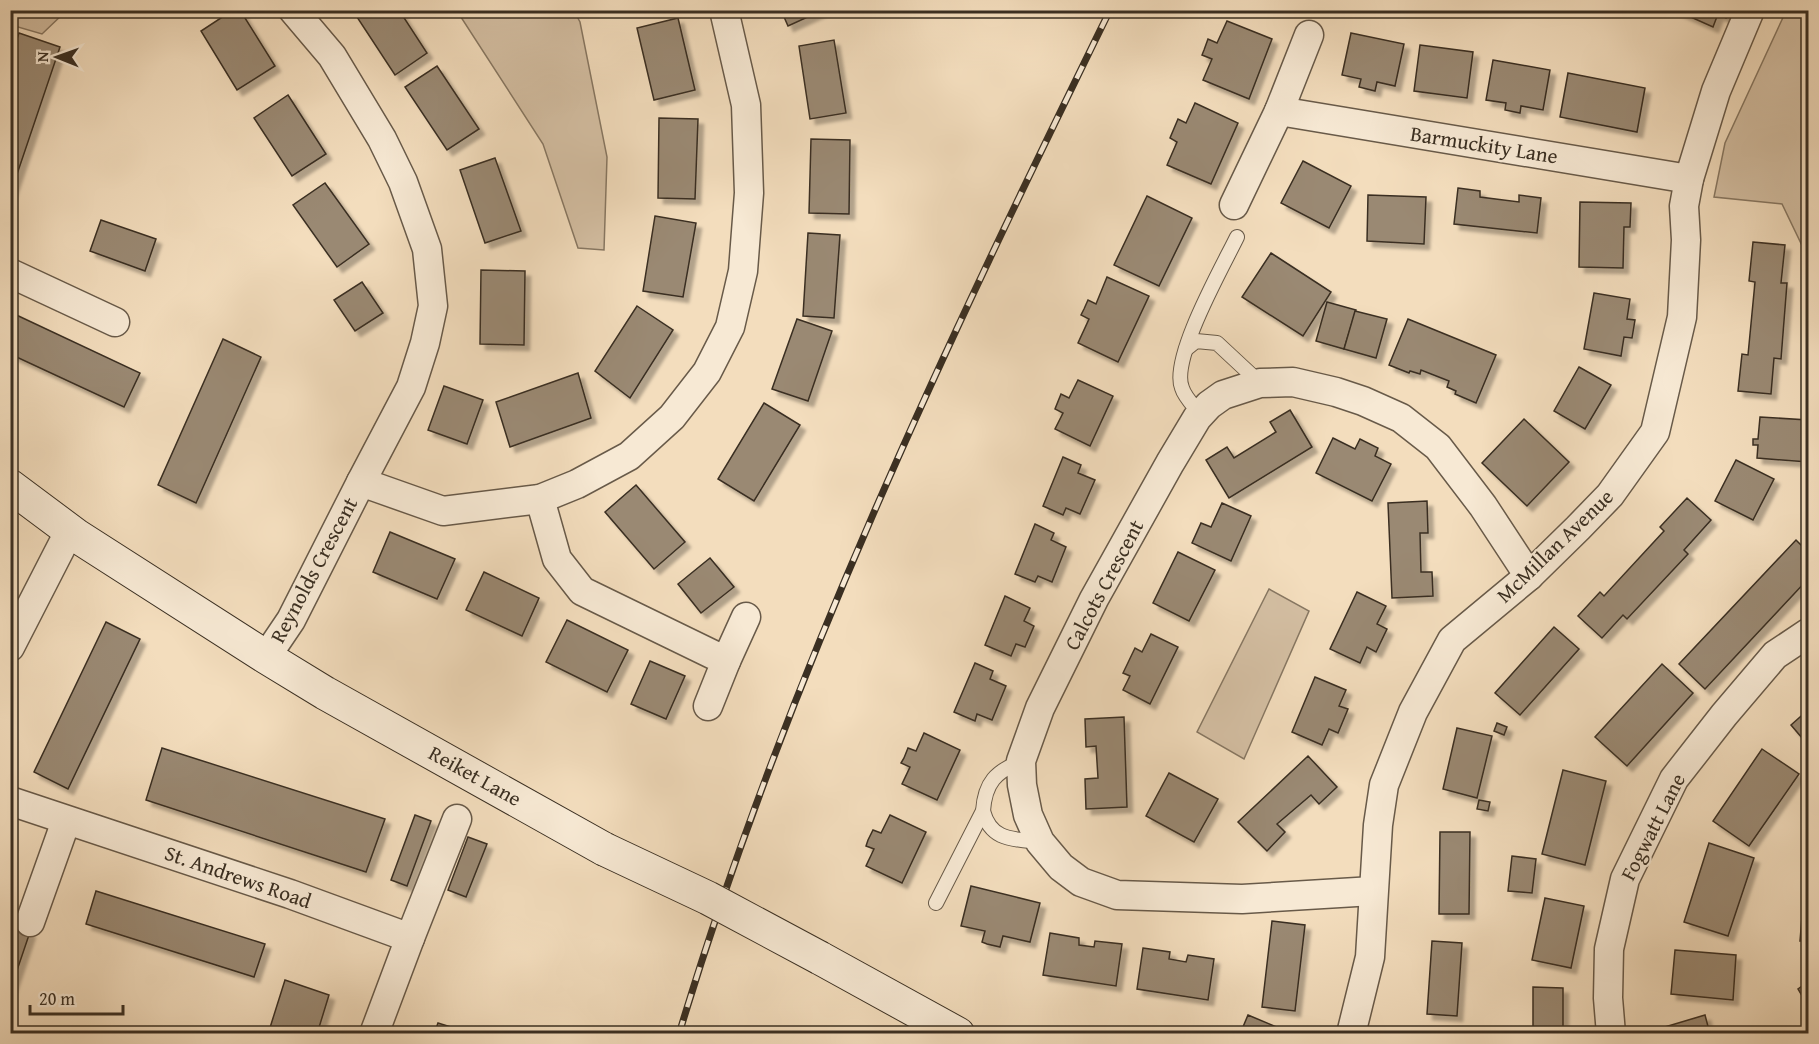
<svg xmlns="http://www.w3.org/2000/svg" width="1819" height="1044" font-family="'Gentium Book Plus',serif">
<defs>
<filter id="shadow"><feDropShadow dx="5.5" dy="5.5" stdDeviation="1.5" flood-color="#0004"/></filter>
</defs>
<rect width="100%" height="100%" fill="#f3ddbd"/>
<filter id="stains"><feTurbulence type="fractalNoise" baseFrequency=".00333" numOctaves="4"/><feColorMatrix values="0 0 0 0 .2 0 0 0 0 .09 0 0 0 0 .02 0 0 0 .5 -.17"/></filter>
<radialGradient id="worn" r=".72"><stop offset=".6" stop-color="#630" stop-opacity="0"/><stop offset="1" stop-color="#630" stop-opacity=".3"/></radialGradient>
<g fill="#d4bfa3" stroke="#877762" stroke-width="1.5">
<path d="M 63,10 L 65,12 L 42,34 L 11,25 L 11,11 Z"/>
<path d="M 457,11 L 574,11 L 580,22 L 607,157 L 604,250 L 578,248 L 543,144 Z"/>
<path d="M 1786,11 L 1808,11 L 1808,258 L 1782,204 L 1714,197 L 1725,143 Z"/>
<path d="M 1269,589 L 1309,611 L 1244,759 L 1197,732 Z"/>
</g>
<g fill="#9a8973" stroke="#3a2f22" stroke-width="1.5" filter="url(#shadow)">
<path d="M 233,10 L 240,10 L 275,66 L 237,90 L 201,31 Z"/>
<path d="M 361,10 L 399,10 L 427,53 L 395,75 L 355,14 Z"/>
<path d="M 781,10 L 823,10 L 788,26 Z"/>
<path d="M 1675,10 L 1729,10 L 1726,18 L 1718,14 L 1713,27 Z"/>
<path d="M 678,18 L 695,90 L 654,100 L 637,28 Z"/>
<path d="M 1227,21 L 1272,39 L 1249,99 L 1203,80 L 1212,59 L 1202,55 L 1204,50 L 1208,39 L 1217,43 Z"/>
<path d="M 19,33 L 60,47 L 10,195 L 10,59 Z"/>
<path d="M 1351,33 L 1404,44 L 1395,86 L 1377,82 L 1375,91 L 1359,87 L 1361,79 L 1342,75 Z"/>
<path d="M 834,40 L 846,113 L 810,119 L 799,46 Z"/>
<path d="M 1420,45 L 1473,52 L 1467,98 L 1414,91 Z"/>
<path d="M 1493,60 L 1550,70 L 1543,110 L 1521,106 L 1520,113 L 1505,110 L 1506,103 L 1486,100 Z"/>
<path d="M 437,66 L 479,129 L 447,150 L 405,87 Z"/>
<path d="M 1568,73 L 1645,88 L 1637,132 L 1560,117 Z"/>
<path d="M 288,95 L 326,154 L 292,176 L 254,118 Z"/>
<path d="M 1195,103 L 1238,123 L 1211,184 L 1167,165 L 1177,142 L 1170,138 L 1178,119 L 1186,123 Z"/>
<path d="M 659,118 L 698,119 L 695,199 L 658,198 Z"/>
<path d="M 811,139 L 850,140 L 849,214 L 809,213 Z"/>
<path d="M 495,158 L 521,231 L 485,243 L 460,170 Z"/>
<path d="M 1303,161 L 1351,186 L 1329,228 L 1281,203 Z"/>
<path d="M 325,183 L 369,244 L 337,267 L 293,205 Z"/>
<path d="M 1458,188 L 1480,191 L 1480,197 L 1519,202 L 1519,195 L 1541,198 L 1537,233 L 1454,224 Z"/>
<path d="M 1368,195 L 1426,197 L 1424,244 L 1367,241 Z"/>
<path d="M 1147,196 L 1192,218 L 1159,286 L 1114,265 Z"/>
<path d="M 1580,202 L 1631,203 L 1630,227 L 1624,227 L 1623,268 L 1579,267 Z"/>
<path d="M 655,216 L 696,223 L 683,297 L 643,291 Z"/>
<path d="M 101,220 L 156,239 L 145,271 L 90,251 Z"/>
<path d="M 808,233 L 840,235 L 834,318 L 803,316 Z"/>
<path d="M 1753,242 L 1785,245 L 1781,283 L 1787,283 L 1781,359 L 1774,358 L 1771,394 L 1738,391 L 1742,354 L 1748,355 L 1755,282 L 1749,281 Z"/>
<path d="M 1271,253 L 1331,292 L 1303,336 L 1242,297 Z"/>
<path d="M 481,270 L 525,271 L 524,345 L 480,344 Z"/>
<path d="M 1107,277 L 1149,296 L 1118,362 L 1078,343 L 1089,319 L 1081,315 L 1084,309 L 1088,300 L 1096,304 Z"/>
<path d="M 362,282 L 383,313 L 355,331 L 334,300 Z"/>
<path d="M 1594,293 L 1630,299 L 1627,319 L 1635,320 L 1632,338 L 1624,337 L 1621,356 L 1584,349 Z"/>
<path d="M 1327,302 L 1356,310 L 1344,349 L 1316,341 Z"/>
<path d="M 637,306 L 673,330 L 630,398 L 595,371 Z"/>
<path d="M 1355,311 L 1387,319 L 1376,358 L 1344,349 Z"/>
<path d="M 10,312 L 140,373 L 124,407 L 10,354 Z"/>
<path d="M 797,319 L 832,331 L 808,401 L 772,389 Z"/>
<path d="M 1408,319 L 1496,355 L 1476,403 L 1455,394 L 1456,391 L 1447,387 L 1449,381 L 1421,370 L 1420,374 L 1410,371 L 1409,373 L 1389,365 Z"/>
<path d="M 223,339 L 261,357 L 196,503 L 158,485 Z"/>
<path d="M 1579,367 L 1611,385 L 1585,429 L 1554,411 Z"/>
<path d="M 578,373 L 591,418 L 510,447 L 496,402 Z"/>
<path d="M 1078,380 L 1113,396 L 1090,446 L 1055,429 L 1063,413 L 1055,409 L 1061,394 L 1069,398 Z"/>
<path d="M 444,386 L 483,400 L 467,444 L 428,430 Z"/>
<path d="M 764,403 L 800,425 L 754,501 L 718,479 Z"/>
<path d="M 1290,410 L 1312,447 L 1229,498 L 1206,460 L 1227,447 L 1234,458 L 1276,432 L 1270,422 Z"/>
<path d="M 1760,417 L 1808,420 L 1808,462 L 1757,458 L 1758,445 L 1753,445 L 1753,439 L 1758,439 Z"/>
<path d="M 1524,419 L 1569,462 L 1527,506 L 1482,463 Z"/>
<path d="M 1333,438 L 1355,449 L 1360,439 L 1378,448 L 1375,456 L 1391,464 L 1372,501 L 1316,473 Z"/>
<path d="M 1063,457 L 1081,465 L 1078,473 L 1095,480 L 1080,514 L 1066,508 L 1063,515 L 1043,506 Z"/>
<path d="M 1736,460 L 1774,479 L 1753,520 L 1715,501 Z"/>
<path d="M 636,485 L 685,542 L 654,569 L 605,512 Z"/>
<path d="M 1687,498 L 1711,520 L 1684,550 L 1688,554 L 1627,619 L 1623,615 L 1602,638 L 1578,616 L 1600,592 L 1604,596 L 1664,531 L 1660,527 Z"/>
<path d="M 1427,501 L 1428,533 L 1420,533 L 1421,572 L 1432,572 L 1433,596 L 1392,598 L 1388,503 Z"/>
<path d="M 1222,503 L 1251,516 L 1231,561 L 1192,543 L 1201,523 L 1211,527 Z"/>
<path d="M 1035,524 L 1054,533 L 1051,540 L 1066,547 L 1052,582 L 1038,576 L 1035,582 L 1015,574 Z"/>
<path d="M 390,532 L 455,559 L 437,599 L 373,572 Z"/>
<path d="M 1796,540 L 1808,552 L 1808,579 L 1705,689 L 1679,664 Z"/>
<path d="M 1178,552 L 1215,570 L 1189,621 L 1153,603 Z"/>
<path d="M 710,558 L 734,587 L 701,613 L 678,584 Z"/>
<path d="M 484,572 L 539,598 L 522,636 L 466,610 Z"/>
<path d="M 1357,592 L 1386,606 L 1377,624 L 1387,629 L 1376,652 L 1367,647 L 1360,663 L 1330,649 Z"/>
<path d="M 1005,596 L 1030,608 L 1024,621 L 1034,626 L 1025,647 L 1016,644 L 1011,656 L 985,645 Z"/>
<path d="M 567,620 L 628,650 L 607,692 L 546,662 Z"/>
<path d="M 106,622 L 140,639 L 68,789 L 34,772 Z"/>
<path d="M 1554,627 L 1579,649 L 1520,715 L 1495,693 Z"/>
<path d="M 1151,634 L 1178,647 L 1150,704 L 1123,690 L 1130,676 L 1123,673 L 1135,648 L 1142,652 Z"/>
<path d="M 650,661 L 685,676 L 666,719 L 631,704 Z"/>
<path d="M 975,663 L 993,671 L 990,679 L 1006,686 L 992,720 L 977,714 L 975,721 L 954,712 Z"/>
<path d="M 1662,664 L 1693,693 L 1627,766 L 1595,737 Z"/>
<path d="M 1315,677 L 1346,690 L 1339,706 L 1348,709 L 1338,733 L 1329,729 L 1322,745 L 1292,732 Z"/>
<path d="M 1808,710 L 1808,745 L 1791,725 Z"/>
<path d="M 1124,717 L 1127,807 L 1086,809 L 1085,779 L 1098,778 L 1096,746 L 1086,747 L 1085,719 Z"/>
<path d="M 1497,723 L 1507,727 L 1504,735 L 1494,731 Z"/>
<path d="M 1457,728 L 1492,736 L 1477,798 L 1443,789 Z"/>
<path d="M 924,733 L 960,750 L 937,800 L 902,784 L 910,767 L 901,763 L 904,758 L 908,748 L 916,751 Z"/>
<path d="M 162,748 L 385,819 L 366,872 L 146,800 Z"/>
<path d="M 1762,749 L 1799,774 L 1749,846 L 1713,821 Z"/>
<path d="M 1308,756 L 1337,787 L 1319,804 L 1311,795 L 1277,824 L 1285,832 L 1267,851 L 1238,822 Z"/>
<path d="M 1563,770 L 1606,781 L 1585,865 L 1542,854 Z"/>
<path d="M 1169,773 L 1218,799 L 1194,842 L 1146,816 Z"/>
<path d="M 1479,800 L 1490,802 L 1488,811 L 1477,809 Z"/>
<path d="M 415,815 L 431,821 L 407,886 L 391,880 Z"/>
<path d="M 890,815 L 926,832 L 902,883 L 866,866 L 874,849 L 866,846 L 868,840 L 873,830 L 881,833 Z"/>
<path d="M 1440,832 L 1470,832 L 1469,914 L 1439,914 Z"/>
<path d="M 468,837 L 487,844 L 466,897 L 448,890 Z"/>
<path d="M 1709,843 L 1754,858 L 1728,936 L 1684,922 Z"/>
<path d="M 1512,856 L 1536,859 L 1532,893 L 1508,891 Z"/>
<path d="M 971,886 L 1040,903 L 1030,942 L 1003,936 L 1000,947 L 987,944 L 982,942 L 985,931 L 961,926 Z"/>
<path d="M 96,891 L 265,944 L 254,977 L 86,924 Z"/>
<path d="M 1545,898 L 1584,906 L 1571,968 L 1532,960 Z"/>
<path d="M 1803,905 L 1808,906 L 1808,941 L 1800,941 Z"/>
<path d="M 1272,921 L 1305,925 L 1295,1011 L 1262,1007 Z"/>
<path d="M 10,926 L 30,932 L 10,991 Z"/>
<path d="M 1050,933 L 1079,938 L 1079,945 L 1094,947 L 1095,941 L 1122,944 L 1116,986 L 1043,975 Z"/>
<path d="M 1432,941 L 1462,943 L 1457,1016 L 1427,1014 Z"/>
<path d="M 1143,948 L 1170,952 L 1169,959 L 1186,962 L 1188,955 L 1214,959 L 1208,1000 L 1137,989 Z"/>
<path d="M 1675,950 L 1736,955 L 1733,1000 L 1671,994 Z"/>
<path d="M 285,980 L 329,995 L 317,1034 L 268,1034 Z"/>
<path d="M 1808,982 L 1808,1006 L 1798,989 Z"/>
<path d="M 1533,987 L 1563,988 L 1563,1034 L 1533,1034 Z"/>
<path d="M 1248,1015 L 1286,1031 L 1285,1034 L 1240,1034 Z"/>
<path d="M 1705,1015 L 1710,1034 L 1659,1034 L 1658,1029 Z"/>
<path d="M 438,1023 L 473,1034 L 434,1034 Z"/>
</g>
<g fill="none" stroke-linecap="round" stroke-linejoin="round">
<defs>
<g id="lane">
<path d="M 1186,349 L 1196,341 L 1217,343 L 1260,383"/>
<path d="M 1201,415 C 1195,407 1185,398 1182,388 C 1170,359 1223,266 1237,237"/>
<path d="M 983,811 C 991,841 1013,839 1040,842"/>
<path d="M 936,903 L 983,811 C 985,782 996,772 1021,761"/>
</g>
<g id="street">
<path d="M 293,10 L 332,56 L 382,139 L 403,182 L 427,249 L 433,306 L 425,343 L 411,387 L 361,482"/>
<path d="M 1279,111 L 1689,179"/>
<path d="M 1234,205 L 1279,111 L 1309,35"/>
<path d="M 10,273 L 115,322"/>
<path d="M 540,499 L 557,559 L 582,591 L 726,661 L 708,706"/>
<path d="M 10,647 L 70,530"/>
<path d="M 266,657 L 291,620 L 361,482 L 443,511 L 540,499 L 577,484 L 629,456 L 672,417 L 707,372 L 730,327 L 743,271 L 749,193 L 746,105 L 724,10"/>
<path d="M 726,661 L 746,617"/>
<path d="M 10,801 L 290,894 L 410,938 L 374,1034"/>
<path d="M 1373,891 L 1242,899 L 1117,895 L 1081,882 L 1061,867 L 1040,842 L 1028,815 L 1022,785 L 1021,761 L 1040,708 L 1094,599 L 1170,463 L 1197,418 L 1209,405 L 1223,395 L 1260,383 L 1293,382 L 1336,392 L 1363,401 L 1401,418 L 1438,447 L 1483,506 L 1529,576"/>
<path d="M 30,922 L 66,821"/>
<path d="M 410,938 L 457,819"/>
<path d="M 1351,1034 L 1370,957 L 1378,825 L 1384,785 L 1413,712 L 1452,640 L 1529,576 L 1578,528 L 1610,495 L 1655,432 L 1682,317 L 1686,240 L 1684,206 L 1689,179 L 1716,91 L 1750,10"/>
<path d="M 1611,1034 L 1608,998 L 1609,949 L 1625,879 L 1674,779 L 1724,715 L 1775,655 L 1808,633"/>
</g>
<g id="secondary">
<path d="M 10,486 L 77,536 L 266,657 L 325,693 L 604,849"/>
<path d="M 820,958 L 958,1034"/>
</g>
</defs>
<use href="#lane" stroke="#685a49" stroke-width="16"/>
<use href="#street" stroke="#685a49" stroke-width="31"/>
<use href="#secondary" stroke="#3a2f22" stroke-width="35"/>
<use href="#lane" stroke="#f7e9d4" stroke-width="14"/>
<use href="#street" stroke="#f7e9d4" stroke-width="28"/>
<use href="#secondary" stroke="#f7e9d4" stroke-width="33"/>
<defs>
<path id="rail" d="M 679,1034 C 786,678 947,343 1110,10"/>
</defs>
<use href="#rail" stroke="#3a2f22" stroke-width="7"/>
<use href="#rail" stroke="#f7e9d4" stroke-width="4.5" stroke-dasharray="14" stroke-linecap="butt"/>
<defs>
<path id="secondary-bridge" d="M 604,849 L 708,898 L 820,958"/>
</defs>
<use href="#secondary-bridge" stroke="#3a2f22" stroke-width="35" stroke-linecap="butt"/>
<use href="#secondary-bridge" stroke="#f7e9d4" stroke-width="33"/>
</g>
<g text-anchor="middle" stroke-width="4.5" stroke-linejoin="round" paint-order="stroke">
<g font-size="21" fill="#3a2f22" stroke="#f7e9d4">
<text transform="translate(1484 145) rotate(9)" y="7">Barmuckity Lane</text>
<text transform="translate(1555 546) rotate(-44)" y="7">McMillan Avenue</text>
<text transform="translate(314 570) rotate(-62)" y="7">Reynolds Crescent</text>
<text transform="translate(1104 585) rotate(-62)" y="7">Calcots Crescent</text>
<text transform="translate(475 776) rotate(29)" y="7">Reiket Lane</text>
<text transform="translate(1653 827) rotate(-63)" y="7">Fogwatt Lane</text>
<text transform="translate(238 877) rotate(19)" y="7">St. Andrews Road</text>
</g>
</g>
<rect width="1819" height="1044" fill="none" stroke="#f3ddbd" stroke-width="36"/>
<rect x="12" y="12" width="1795" height="1020" fill="none" stroke="#3a2f22" stroke-width="3"/>
<rect x="18" y="18" width="1783" height="1008" fill="none" stroke="#3a2f22" stroke-width="1.5"/>
<g transform="translate(57 57) rotate(271)" stroke="#f7e9d4" stroke-width="4.5" paint-order="stroke">
<path d="M0-4.5L10 22L0 15L-10 22Z" fill="#3a2f22"/>
<text y="-9" font-size="16" font-weight="bold" text-anchor="middle" fill="#3a2f22">N</text>
</g>
<path d="M30 1005v9h93v-9" fill="none" stroke="#3a2f22" stroke-width="3"/>
<text x="39" y="1005" font-size="18" fill="#3a2f22" stroke="#f7e9d4" stroke-width="4.5" paint-order="stroke">20 m</text>
<rect width="100%" height="100%" filter="url(#stains)"/>
<rect width="100%" height="100%" fill="url(#worn)"/>
</svg>
